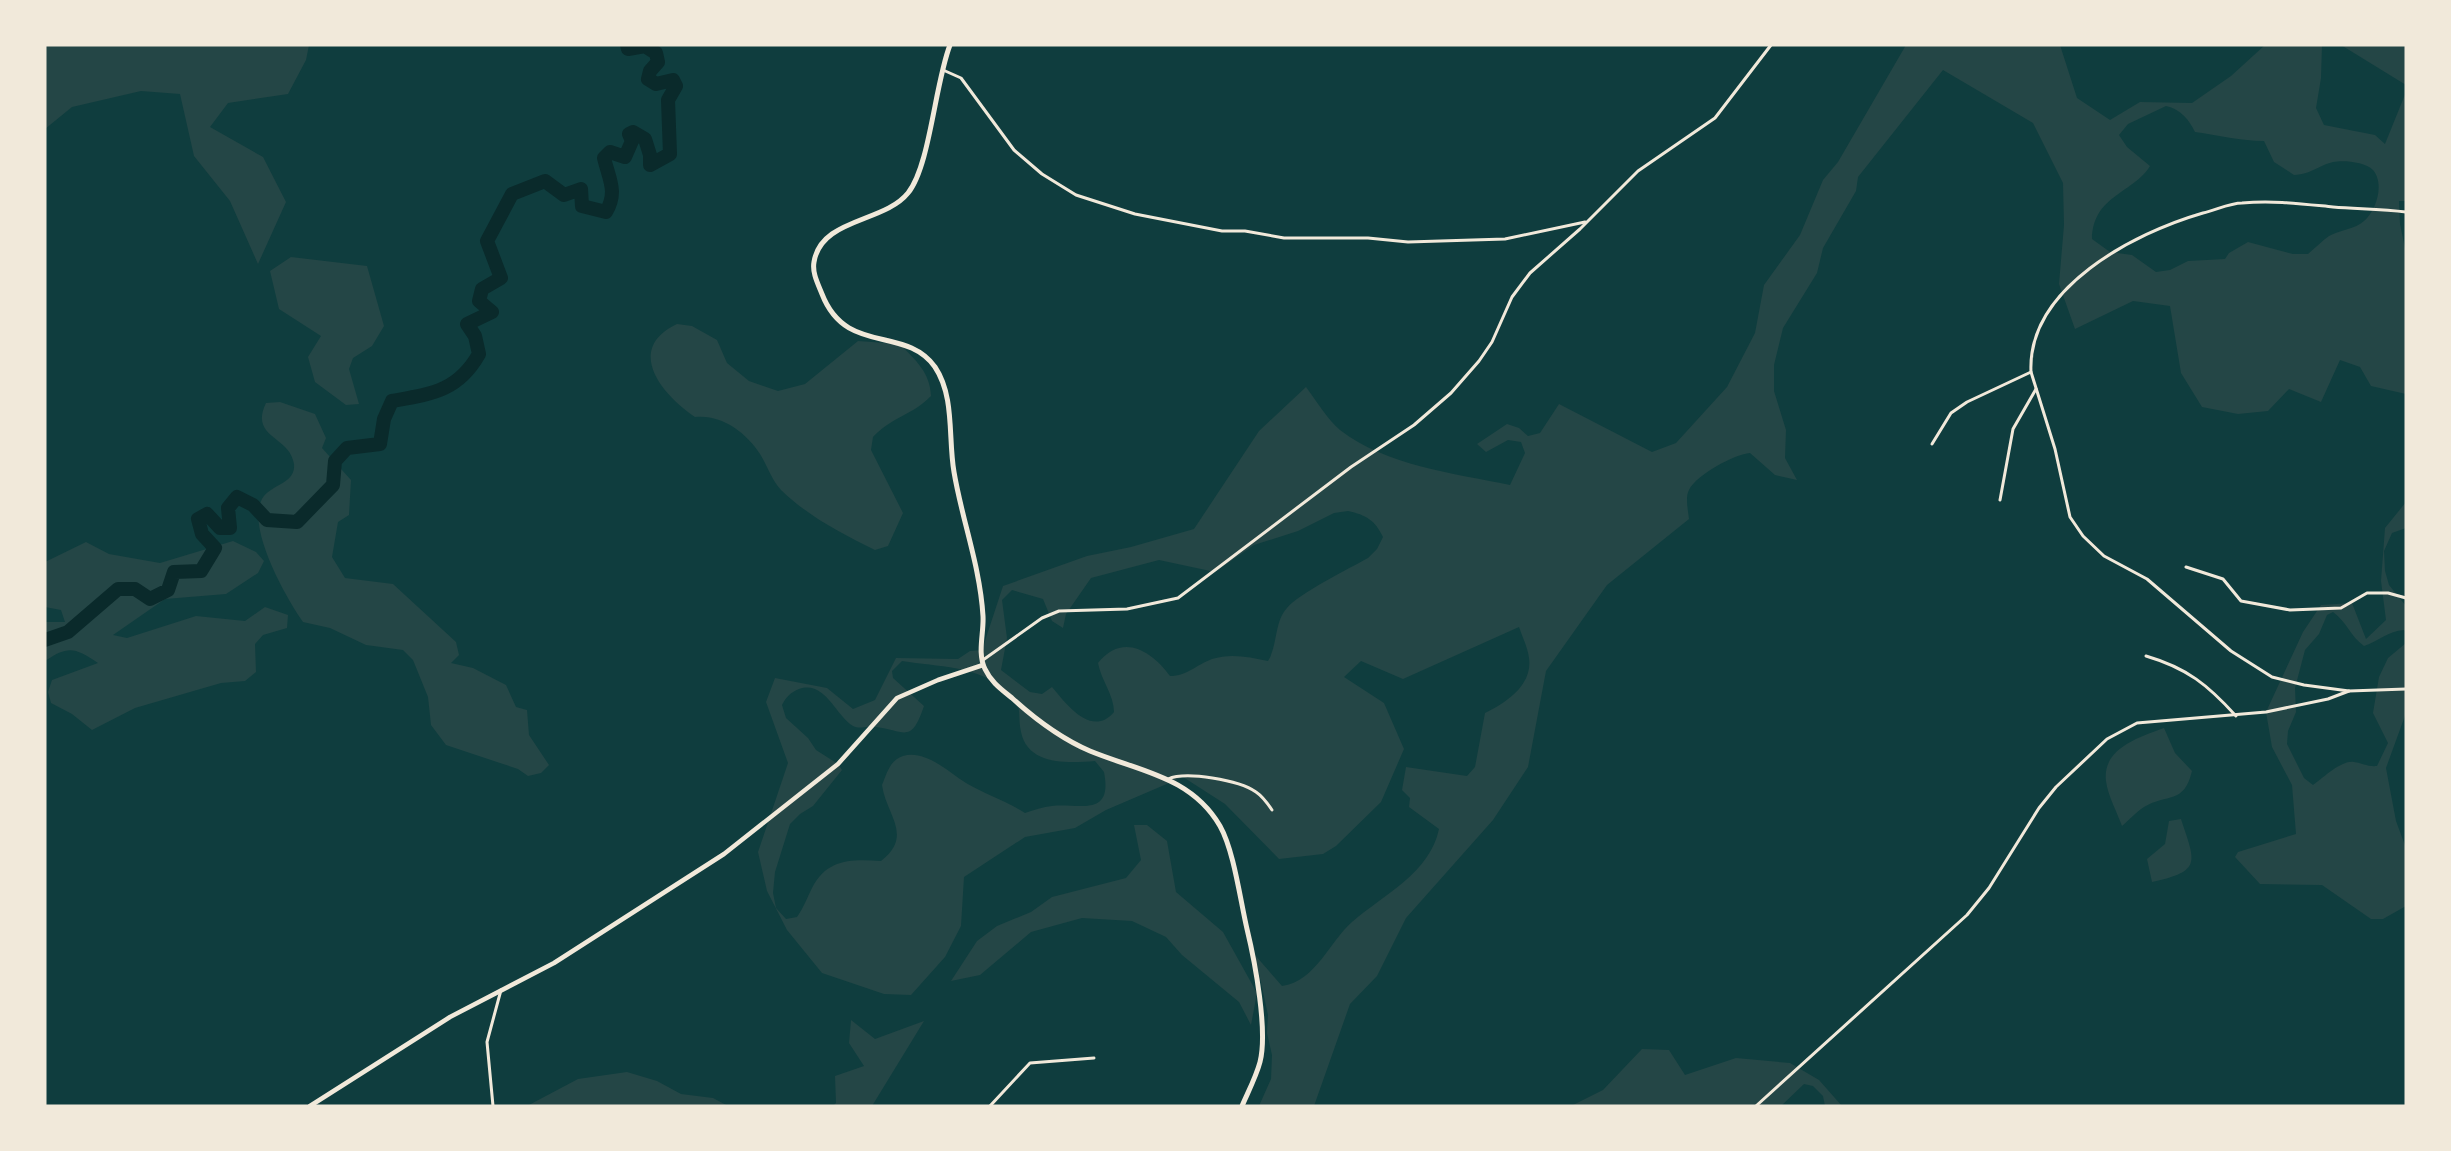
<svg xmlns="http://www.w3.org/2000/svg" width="2451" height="1151" font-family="'Noto Serif',serif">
<rect width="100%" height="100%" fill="#0f3d3e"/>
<g fill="#244646" fill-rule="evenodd">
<path d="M 45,45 L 309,45 L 306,60 L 288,94 L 228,103 L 210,127 L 263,157 L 286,202 L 258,264 L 230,201 L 194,156 L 180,94 L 141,91 L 72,107 L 45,129 Z"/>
<path d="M 1906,45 L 2060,45 L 2077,98 L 2110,120 L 2140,102 L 2192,103 L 2231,76 L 2265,45 L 2322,45 L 2321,78 L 2316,108 L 2324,125 L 2375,135 L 2385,144 L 2406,92 L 2406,201 L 2399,201 L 2400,224 L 2406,253 L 2406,394 L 2371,386 L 2360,367 L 2340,360 L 2321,402 L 2289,389 L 2268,411 L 2238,414 L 2202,407 L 2181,373 L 2170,306 L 2133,301 L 2075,329 L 2059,284 L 2064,225 L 2063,183 L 2033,123 L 1943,70 L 1858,177 L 1856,191 L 1823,248 L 1817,273 L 1783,328 L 1774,365 L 1774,391 L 1786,430 L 1785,458 L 1797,480 L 1775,475 L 1750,453 C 1735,454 1696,475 1689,490 C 1685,497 1688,510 1689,519 L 1607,585 L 1546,671 L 1528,767 L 1493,820 L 1406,918 L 1377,976 L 1350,1004 L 1314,1106 L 1259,1106 L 1271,1079 L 1272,1055 L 1267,1033 L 1268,1015 L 1255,955 L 1282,986 C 1316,981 1329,942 1352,922 C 1383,895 1430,873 1439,829 L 1409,807 L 1410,798 L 1402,790 L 1406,767 L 1467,776 L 1475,767 L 1485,713 C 1506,703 1533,685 1529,658 C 1528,648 1522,636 1519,627 L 1403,679 L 1361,661 L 1344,677 L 1384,703 L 1404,749 L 1381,802 L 1336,846 L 1323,854 L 1279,859 L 1225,804 L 1183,777 L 1106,810 L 1075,828 L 1025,837 L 964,877 L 961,926 L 945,957 L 911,995 L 884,994 L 822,973 L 787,930 L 767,891 L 758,852 L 788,763 L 766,702 L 775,678 L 827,688 L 853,709 L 875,700 L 896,658 L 958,659 L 970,651 L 982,650 L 1003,586 L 1087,556 L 1131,547 L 1194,529 L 1259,431 L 1306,387 C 1316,400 1327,419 1340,430 C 1387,466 1453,473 1510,485 L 1525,453 L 1521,442 L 1508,440 L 1486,452 L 1477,444 L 1507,424 L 1519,428 L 1528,436 L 1540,433 L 1559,404 L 1652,452 L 1676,443 L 1727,387 L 1755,333 L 1764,285 L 1800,235 L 1823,180 L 1838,162 ZM 2166,106 C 2181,109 2189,120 2195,132 C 2218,135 2241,141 2264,141 L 2274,162 L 2294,175 C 2312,174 2319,165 2333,162 C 2344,160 2365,162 2373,170 C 2385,184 2376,211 2364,221 C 2355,229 2340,230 2329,236 C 2322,241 2315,248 2308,254 L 2293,254 L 2248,242 L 2229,253 L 2225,259 L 2188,261 L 2170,270 L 2156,272 L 2132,255 L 2110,252 L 2092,239 C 2093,195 2134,193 2150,166 L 2127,147 L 2119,135 L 2128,124 ZM 1348,511 C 1366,515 1375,520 1383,537 L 1377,549 L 1368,558 C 1350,568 1298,594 1287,608 C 1274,622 1278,645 1268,661 C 1249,657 1231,653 1212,659 C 1196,665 1187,676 1170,676 C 1151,650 1122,633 1098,663 C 1101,680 1114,695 1114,712 C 1092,738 1067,705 1052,687 L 1042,694 L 1030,692 L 1001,670 L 1007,638 L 1002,600 L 1012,590 L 1043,599 L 1052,621 L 1063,628 L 1066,614 L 1091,578 L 1159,560 L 1215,572 L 1254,545 L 1298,531 L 1334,513 ZM 902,661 C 938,667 977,665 1007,691 C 1024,706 1017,713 1021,732 C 1028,766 1069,763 1095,761 L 1104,772 C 1113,818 1079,803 1052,806 C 1043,807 1034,810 1025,813 C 1006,801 985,794 966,783 C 950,773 925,749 903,756 C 890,760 887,773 882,785 C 886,815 914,835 881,861 C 853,859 827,858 812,888 C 807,898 804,907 797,917 L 786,919 L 776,908 L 773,893 L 775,872 L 790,824 L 800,814 L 813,806 L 842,770 L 838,764 L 816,750 L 808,738 L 786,718 L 782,705 C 786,697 791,692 799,689 C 825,680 835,715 853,726 C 861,730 867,725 876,727 C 906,731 911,744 924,706 L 893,678 L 892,671 Z"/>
<path d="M 2341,45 L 2406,45 L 2406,85 Z"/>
<path d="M 291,257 L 367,266 L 384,326 L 372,346 L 353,358 L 349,369 L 359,404 L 346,405 L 315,382 L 308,357 L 321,336 L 279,309 L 270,271 Z"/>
<path d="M 677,324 L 692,326 L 717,340 L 727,363 L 749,381 L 778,391 L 805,384 L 858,341 L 900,344 C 916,361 930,372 931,396 C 913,415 893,416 873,437 L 871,450 L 903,513 L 888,546 L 875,550 C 841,533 809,517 781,490 C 772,481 767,465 760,454 C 746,432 721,414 695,417 C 662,395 624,349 677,324 Z"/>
<path d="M 280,402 L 315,414 L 326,438 L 322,448 L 351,480 L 349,515 L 338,522 L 332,557 L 345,578 L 393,584 L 456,642 L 459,655 L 451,663 L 473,668 L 506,685 L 516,707 L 527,710 L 529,735 L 549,765 L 541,773 L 528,776 L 518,769 L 446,745 L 431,725 L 428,697 L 413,660 L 403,650 L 366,645 L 330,628 L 303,622 C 286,598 246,527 262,499 C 270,484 296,484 294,464 C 290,436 249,438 266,403 Z"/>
<path d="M 2406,502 L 2406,528 L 2392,533 L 2384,551 L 2385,571 L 2389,585 L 2406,606 L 2406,632 L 2404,630 C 2388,631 2379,641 2364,646 C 2350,636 2347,622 2333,612 L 2327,615 L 2319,634 L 2305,650 L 2295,688 L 2296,712 L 2288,731 L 2287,744 L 2304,778 L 2313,785 C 2323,778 2341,760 2354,762 C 2362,763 2368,767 2377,766 L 2388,743 L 2373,713 L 2379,677 L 2388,658 L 2406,643 L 2406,713 L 2386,768 L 2396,821 L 2406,848 L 2406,906 L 2383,919 L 2371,919 L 2322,885 L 2260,884 L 2235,857 L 2238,852 L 2296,834 L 2292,785 L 2272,747 L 2266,712 L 2303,632 L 2321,605 L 2352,603 L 2366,639 L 2386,620 L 2381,581 L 2385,528 Z"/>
<path d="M 233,541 L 256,552 L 264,561 L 258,573 L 226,594 L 165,599 L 113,635 L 127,638 L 196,616 L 245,621 L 265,607 L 288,615 L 287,628 L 263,635 L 255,644 L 256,672 L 245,681 L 221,683 L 135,708 L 92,730 L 72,714 L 51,703 L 48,692 L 52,680 L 98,663 C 75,648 69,645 45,661 L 45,622 L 65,622 L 61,610 L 45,607 L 45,562 L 86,542 L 109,554 L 160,563 Z"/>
<path d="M 2164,728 L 2175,753 L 2192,771 C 2184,805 2167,793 2144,807 C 2136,812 2129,820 2122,826 C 2117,812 2108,796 2106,781 C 2102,748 2140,737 2164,728 Z"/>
<path d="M 2181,819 C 2195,862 2203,871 2152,882 L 2147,859 L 2165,844 L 2169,821 Z"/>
<path d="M 1134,825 L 1147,825 L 1167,841 L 1176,892 L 1223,932 L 1257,993 L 1251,1025 L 1239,1002 L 1182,955 L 1166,937 L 1132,921 L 1082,918 L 1031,932 L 980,975 L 951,981 L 977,941 L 997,926 L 1031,912 L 1052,897 L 1126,878 L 1141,860 Z"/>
<path d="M 851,1020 L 875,1039 L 924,1021 L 872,1106 L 833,1106 L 836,1103 L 835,1076 L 864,1066 L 849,1043 Z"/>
<path d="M 1642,1049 L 1669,1050 L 1685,1075 L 1736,1058 L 1790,1063 L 1819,1080 L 1842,1106 L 1825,1106 L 1823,1096 L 1813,1086 L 1804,1084 L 1781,1106 L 1571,1106 L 1603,1090 Z"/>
<path d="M 627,1072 L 657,1081 L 681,1094 L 713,1098 L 728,1106 L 527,1106 L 578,1079 Z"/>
</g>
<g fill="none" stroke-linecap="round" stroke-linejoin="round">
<path stroke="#0a2a2b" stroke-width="14" d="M 45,640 L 68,632 L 118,589 L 135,589 L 150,599 L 168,590 L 174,572 L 201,571 L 215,548 L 202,534 L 198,519 L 207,514 L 220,528 L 230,528 L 228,508 L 237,497 L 253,505 L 267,520 L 297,522 L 333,485 L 335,461 L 347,448 L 380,444 L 384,419 L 392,401 C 432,394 458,391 479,354 L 475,336 L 467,324 L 492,312 L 479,301 L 482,289 L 501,278 L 487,241 L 512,194 L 545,181 L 564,195 L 581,189 L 582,206 L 606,212 C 618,192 609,179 604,158 L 610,152 L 625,157 L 632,141 L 629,134 L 633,132 L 645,139 L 650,155 L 650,165 L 670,154 L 668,100 L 676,86 L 673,80 L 656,84 L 648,79 L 650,71 L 658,62 L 656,53 L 645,46 L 628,49 L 627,45"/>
<g stroke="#f1e9da" stroke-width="3">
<path d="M 943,70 L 961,78 L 1014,150 L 1042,174 L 1076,195 L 1135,214 L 1222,231 L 1245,231 L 1284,238 L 1368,238 L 1408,242 L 1505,239 L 1585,222"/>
<path d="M 2406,212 C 2382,209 2358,209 2333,207 C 2303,204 2273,200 2242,203 C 2230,203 2216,210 2203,213 C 2134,233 2027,288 2031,372 L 2055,449 L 2070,517 L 2083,536 L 2104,556 L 2147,579 L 2231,651 L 2272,677 L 2304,685 L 2349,691 L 2406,689"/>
<path d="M 1932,444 L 1951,413 L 1967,402 L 2031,372"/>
<path d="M 2000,500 L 2013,429 L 2036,389"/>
<path d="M 2186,567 L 2223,579 L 2241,601 L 2290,610 L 2341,608 L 2367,593 L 2388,593 L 2406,598"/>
<path d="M 2146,656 C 2187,668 2208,685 2236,716"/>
<path d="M 983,660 L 1042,618 L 1059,611 L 1127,609 L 1178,598 L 1351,467 L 1414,425 L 1451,393 L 1479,361 L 1492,342 L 1512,297 L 1530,273 L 1580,229 L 1638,171 L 1715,118 L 1771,45"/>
<path d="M 1168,779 C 1186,771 1239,780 1256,792 C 1262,796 1268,804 1272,810"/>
<path d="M 493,1106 L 487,1042 L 501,990"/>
<path d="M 990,1106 L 1030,1063 L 1094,1058"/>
<path d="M 1756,1106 L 1967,915 L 1989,888 L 2039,808 L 2056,787 L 2107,739 L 2137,723 L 2266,712 L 2328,699 L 2349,691"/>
</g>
<path stroke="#f1e9da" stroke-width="4.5" d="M 310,1106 L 450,1017 L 554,963 L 724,854 L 838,764 L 897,698 L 938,680 L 983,665"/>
<path stroke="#f1e9da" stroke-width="5" d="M 950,45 C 935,83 930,166 908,193 C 884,223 821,218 814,262 C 812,273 818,284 822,294 C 846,356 905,325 935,367 C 955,397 948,438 954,472 C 962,520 980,566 983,616 C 984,633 977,653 985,669 C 991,682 1001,689 1012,698 C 1034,718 1062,739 1090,751 C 1138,771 1191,776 1220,826 C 1234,851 1240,899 1247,929 C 1255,962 1268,1031 1260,1062 C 1256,1077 1248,1092 1242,1106"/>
</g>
<rect width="2451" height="1151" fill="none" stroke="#f1e9da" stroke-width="93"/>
</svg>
